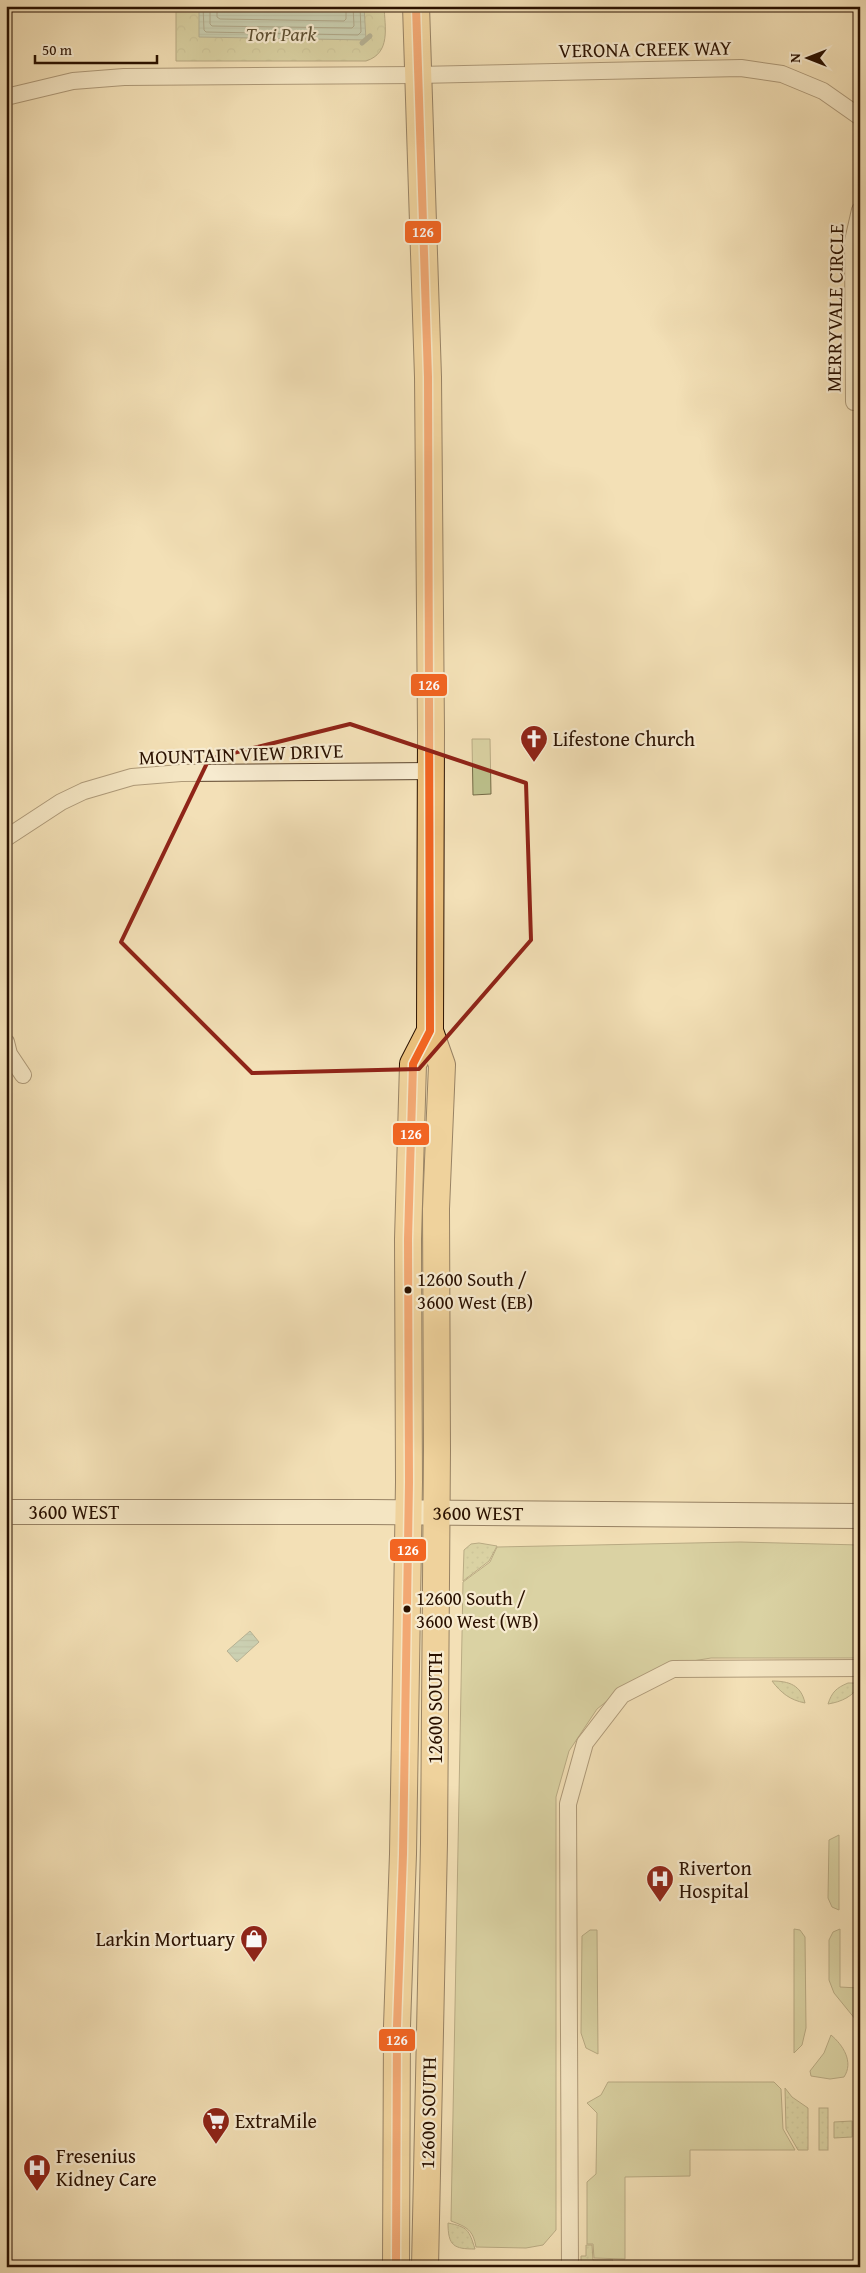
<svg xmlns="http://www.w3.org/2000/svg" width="866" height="2273" font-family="'Gentium Book Plus',serif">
<defs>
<pattern id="park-crowns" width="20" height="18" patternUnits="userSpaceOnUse" patternTransform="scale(1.25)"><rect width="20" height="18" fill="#bdc28d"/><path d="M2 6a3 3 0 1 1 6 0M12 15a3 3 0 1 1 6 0" fill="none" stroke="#a3a678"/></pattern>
<pattern id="garden-dots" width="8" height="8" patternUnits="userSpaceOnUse" patternTransform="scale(1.25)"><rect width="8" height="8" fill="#bdc28d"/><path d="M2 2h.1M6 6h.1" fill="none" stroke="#a3a678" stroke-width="1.8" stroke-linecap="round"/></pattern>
<pattern id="water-rules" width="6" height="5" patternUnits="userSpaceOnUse" patternTransform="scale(1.25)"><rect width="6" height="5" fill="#9bbdad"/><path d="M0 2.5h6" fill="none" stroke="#86a193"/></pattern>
</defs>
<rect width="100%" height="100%" fill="#f3e0b7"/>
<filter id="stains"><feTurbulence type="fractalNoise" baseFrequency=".004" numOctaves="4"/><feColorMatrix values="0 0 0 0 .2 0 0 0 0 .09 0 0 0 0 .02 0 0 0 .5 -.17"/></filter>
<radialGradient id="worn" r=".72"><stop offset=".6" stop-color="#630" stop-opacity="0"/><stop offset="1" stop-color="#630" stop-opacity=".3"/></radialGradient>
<g fill="#bdc28d" stroke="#746a46">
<path d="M 472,739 L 490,739 L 491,794 L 473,795 Z"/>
<path d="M 740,1542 L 860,1545 L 860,1658 L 711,1658 L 662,1666 L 627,1685 L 597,1709 L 569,1751 L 556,1797 L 556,2230 L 543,2245 L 526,2248 L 476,2247 C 473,2230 467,2227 451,2221 L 463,1582 L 490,1562 L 497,1547 Z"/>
<path d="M 839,1835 L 839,1910 L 832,1907 L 828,1898 L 829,1840 Z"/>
<path d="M 794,1929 L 800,1930 L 805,1937 L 806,2028 L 802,2045 L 794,2053 Z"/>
<path d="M 840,1929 L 840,1987 L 858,1988 L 860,2025 L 834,1993 L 829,1980 L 829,1940 L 833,1932 Z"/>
<path d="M 590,1930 L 597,1930 L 598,2054 L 586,2048 L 581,2033 L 582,1936 Z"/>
<path d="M 831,2035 C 843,2045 854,2062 844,2077 L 830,2079 L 811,2076 L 810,2071 L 824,2053 Z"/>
<path d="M 608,2082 L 774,2082 L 781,2089 L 783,2129 L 795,2150 L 690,2150 L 690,2176 L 625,2177 L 625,2259 L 594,2258 L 593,2244 L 587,2244 L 587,2182 L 596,2174 L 597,2113 L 587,2103 L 601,2095 Z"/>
<path d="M 710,2265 L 809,2267 L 710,2267 Z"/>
</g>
<path fill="url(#park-crowns)" stroke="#746a46" d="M 176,6 L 384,6 C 385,28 391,53 366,61 L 176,61 Z"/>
<g fill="url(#garden-dots)" stroke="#746a46">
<path d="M 479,1543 L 497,1546 L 489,1561 L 463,1581 L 464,1550 L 471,1544 Z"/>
<path d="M 772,1681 C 789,1681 801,1685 805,1703 C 790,1700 781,1693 772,1681 Z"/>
<path d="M 848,1683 L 860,1683 C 855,1696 841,1702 828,1704 C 832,1692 836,1688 848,1683 Z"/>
<path d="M 785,2088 L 792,2097 L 808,2108 L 808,2150 L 798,2150 L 786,2129 Z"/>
<rect x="819" y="2108" width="9" height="42"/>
<path d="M 852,2121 L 852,2137 L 834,2138 L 834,2122 Z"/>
<path d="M 448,2223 C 468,2227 469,2230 475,2249 C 454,2249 448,2246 448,2223 Z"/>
<path d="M 586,2245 L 592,2245 L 593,2260 L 613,2260 L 607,2267 L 581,2267 L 581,2256 L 586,2256 Z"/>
</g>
<g fill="url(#water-rules)" stroke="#6e7868">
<path d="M 199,6 L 364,6 L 366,40 L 199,37 Z"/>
<path d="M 250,1631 L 259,1642 L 237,1662 L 227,1651 Z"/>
</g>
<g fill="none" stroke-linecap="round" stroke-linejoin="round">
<g stroke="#626756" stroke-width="1">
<path d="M 203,6 L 204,30 L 206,32 L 358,35 L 361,32 L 360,6"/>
<path d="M 210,6 L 210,24 L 212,26 L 352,28 L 354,26 L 353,6"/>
<path d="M 217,6 L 217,17 L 220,19 L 344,21 L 346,19 L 346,6"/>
</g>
<path stroke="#6e7868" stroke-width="5" d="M 362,43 L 370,36"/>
<defs>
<g id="minor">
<path d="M 6,97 L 73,81 L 124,77 L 418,75 L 741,68 L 782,74 L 823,91 L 860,117"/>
<path d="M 860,210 L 853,241 L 854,402 L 860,402"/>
<path d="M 6,838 L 61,802 L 84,791 L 132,777 L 181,773 L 431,771"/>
<path d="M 6,1042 L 9,1054 L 23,1075"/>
<path d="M 570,2267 L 568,1804 L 585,1743 L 622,1695 L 673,1669 L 860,1668"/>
</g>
<g id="secondary">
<path id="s1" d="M 6,1512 L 369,1512 L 860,1516"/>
</g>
<g id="primary">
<path d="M 416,6 L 428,377 L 431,731 L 430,1031 L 442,1065 L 436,1209 L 437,1450 L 434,1843 L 425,2267"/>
<path d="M 396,2267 L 397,2026 L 403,1854 L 409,1482 L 408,1239 L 413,1064 L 430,1031"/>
</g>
</defs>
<use href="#minor" stroke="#5c452e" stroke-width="18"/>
<use href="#secondary" stroke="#2a1100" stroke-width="26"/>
<use href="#primary" stroke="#2a1100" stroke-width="28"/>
<use href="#minor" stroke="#f7ebd0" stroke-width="16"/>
<use href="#secondary" stroke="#f7ebd0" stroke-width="24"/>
<use href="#primary" stroke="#eac07c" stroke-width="26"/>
<defs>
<path id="bus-1" d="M 396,2267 L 397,2026 L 403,1854 L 409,1482 L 408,1239 L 413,1064 L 430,1031 L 428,377 L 416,6"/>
</defs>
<use href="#bus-1" stroke="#f7ebd0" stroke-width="11"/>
<use href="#bus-1" stroke="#f26522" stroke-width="8"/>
</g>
<path d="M0 0H866V2273H0ZM 350,724 L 526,783 L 531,940 L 419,1069 L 252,1073 L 121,942 L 209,759 Z" fill="#f3e0b7" fill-opacity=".55" fill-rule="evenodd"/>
<path fill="none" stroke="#8f2418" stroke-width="4" stroke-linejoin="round" d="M 350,724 L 526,783 L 531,940 L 419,1069 L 252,1073 L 121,942 L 209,759 Z"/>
<defs>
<symbol id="church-pin" viewBox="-11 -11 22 30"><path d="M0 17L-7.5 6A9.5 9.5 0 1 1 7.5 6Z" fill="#8f2418" stroke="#f7ebd0"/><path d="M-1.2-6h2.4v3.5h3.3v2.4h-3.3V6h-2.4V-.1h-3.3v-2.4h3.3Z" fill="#fff"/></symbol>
<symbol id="hospital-pin" viewBox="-11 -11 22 30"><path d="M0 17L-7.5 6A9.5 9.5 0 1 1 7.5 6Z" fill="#8f2418" stroke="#f7ebd0"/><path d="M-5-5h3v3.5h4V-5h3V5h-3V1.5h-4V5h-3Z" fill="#fff"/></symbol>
<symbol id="shop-pin" viewBox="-11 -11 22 30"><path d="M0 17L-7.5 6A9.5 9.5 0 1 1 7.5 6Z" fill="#8f2418" stroke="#f7ebd0"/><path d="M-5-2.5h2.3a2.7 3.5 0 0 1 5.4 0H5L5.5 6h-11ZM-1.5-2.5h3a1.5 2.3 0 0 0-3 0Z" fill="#fff"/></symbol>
<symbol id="supermarket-pin" viewBox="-11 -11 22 30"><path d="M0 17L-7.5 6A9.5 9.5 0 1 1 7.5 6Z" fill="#8f2418" stroke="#f7ebd0"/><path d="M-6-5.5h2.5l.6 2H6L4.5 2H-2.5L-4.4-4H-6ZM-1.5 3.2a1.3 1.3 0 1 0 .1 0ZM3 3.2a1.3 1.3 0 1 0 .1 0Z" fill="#fff"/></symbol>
</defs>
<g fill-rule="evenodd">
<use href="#church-pin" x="518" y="723" width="32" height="43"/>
<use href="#hospital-pin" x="644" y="1863" width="32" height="43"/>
<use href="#shop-pin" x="238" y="1923" width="32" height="43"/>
<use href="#supermarket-pin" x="200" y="2105" width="32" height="43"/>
<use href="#hospital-pin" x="21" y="2152" width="32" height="43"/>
</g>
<g fill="#2a1100" stroke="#f7ebd0" stroke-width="2">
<circle cx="408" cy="1290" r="4.5"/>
<circle cx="407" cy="1609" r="4.5"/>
</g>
<g text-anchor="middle" stroke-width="4.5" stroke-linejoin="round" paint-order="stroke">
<g font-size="19" fill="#2a1100" stroke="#f7ebd0" text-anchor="start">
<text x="417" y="1286">12600 South /<tspan x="417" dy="23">3600 West (EB)</tspan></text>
<text x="416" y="1605">12600 South /<tspan x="416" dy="23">3600 West (WB)</tspan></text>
</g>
<g font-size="20" font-style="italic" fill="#5d4f31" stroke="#f7ebd0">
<text x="281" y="41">Tori Park</text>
</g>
<g font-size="20" fill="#2a1100" stroke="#f7ebd0">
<text transform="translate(645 49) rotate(-1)" y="7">VERONA CREEK WAY</text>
<text transform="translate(835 308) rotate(-89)" y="7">MERRYVALE CIRCLE</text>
<text transform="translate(241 754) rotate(-2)" y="7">MOUNTAIN VIEW DRIVE</text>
<text dy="7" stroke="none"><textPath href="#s1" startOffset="68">3600 WEST</textPath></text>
<text dy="7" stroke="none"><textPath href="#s1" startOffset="472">3600 WEST</textPath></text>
<text transform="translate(435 1708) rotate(-90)" y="7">12600 SOUTH</text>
<text transform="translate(428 2113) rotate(-89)" y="7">12600 SOUTH</text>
</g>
<g font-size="20" fill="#2a1100" stroke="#f7ebd0" text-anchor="start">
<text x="553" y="746">Lifestone Church</text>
<text x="679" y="1875">Riverton<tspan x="679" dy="23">Hospital</tspan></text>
<text x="235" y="1946" text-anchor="end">Larkin Mortuary</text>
<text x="235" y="2128">ExtraMile</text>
<text x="56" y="2163">Fresenius<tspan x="56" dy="23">Kidney Care</tspan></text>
</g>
</g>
<g stroke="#f7ebd0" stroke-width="2">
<rect x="404" y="220" width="38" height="24" rx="5" fill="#f26522"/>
<rect x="410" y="673" width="38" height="24" rx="5" fill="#f26522"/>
<rect x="392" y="1122" width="38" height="24" rx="5" fill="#f26522"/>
<rect x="389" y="1538" width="38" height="24" rx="5" fill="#f26522"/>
<rect x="378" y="2028" width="38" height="24" rx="5" fill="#f26522"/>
</g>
<g font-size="14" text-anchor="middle" font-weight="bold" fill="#fff">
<text x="423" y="237">126</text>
<text x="429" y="690">126</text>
<text x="411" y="1139">126</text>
<text x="408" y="1555">126</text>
<text x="397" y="2045">126</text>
</g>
<rect width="866" height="2273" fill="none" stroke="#f3e0b7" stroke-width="25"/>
<rect x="8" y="8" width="851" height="2258" fill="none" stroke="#2a1100" stroke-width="2.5"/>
<rect x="12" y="12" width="841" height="2248" fill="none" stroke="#2a1100"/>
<g transform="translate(808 58) rotate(270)" stroke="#f7ebd0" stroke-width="4" paint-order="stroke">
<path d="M0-4L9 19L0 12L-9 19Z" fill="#2a1100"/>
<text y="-8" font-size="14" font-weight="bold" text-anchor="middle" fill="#2a1100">N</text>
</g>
<path d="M35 55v8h122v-8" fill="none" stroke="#2a1100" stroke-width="2.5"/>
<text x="42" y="55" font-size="15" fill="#2a1100" stroke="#f7ebd0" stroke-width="4" paint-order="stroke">50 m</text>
<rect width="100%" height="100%" filter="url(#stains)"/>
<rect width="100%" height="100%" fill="url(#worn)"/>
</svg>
